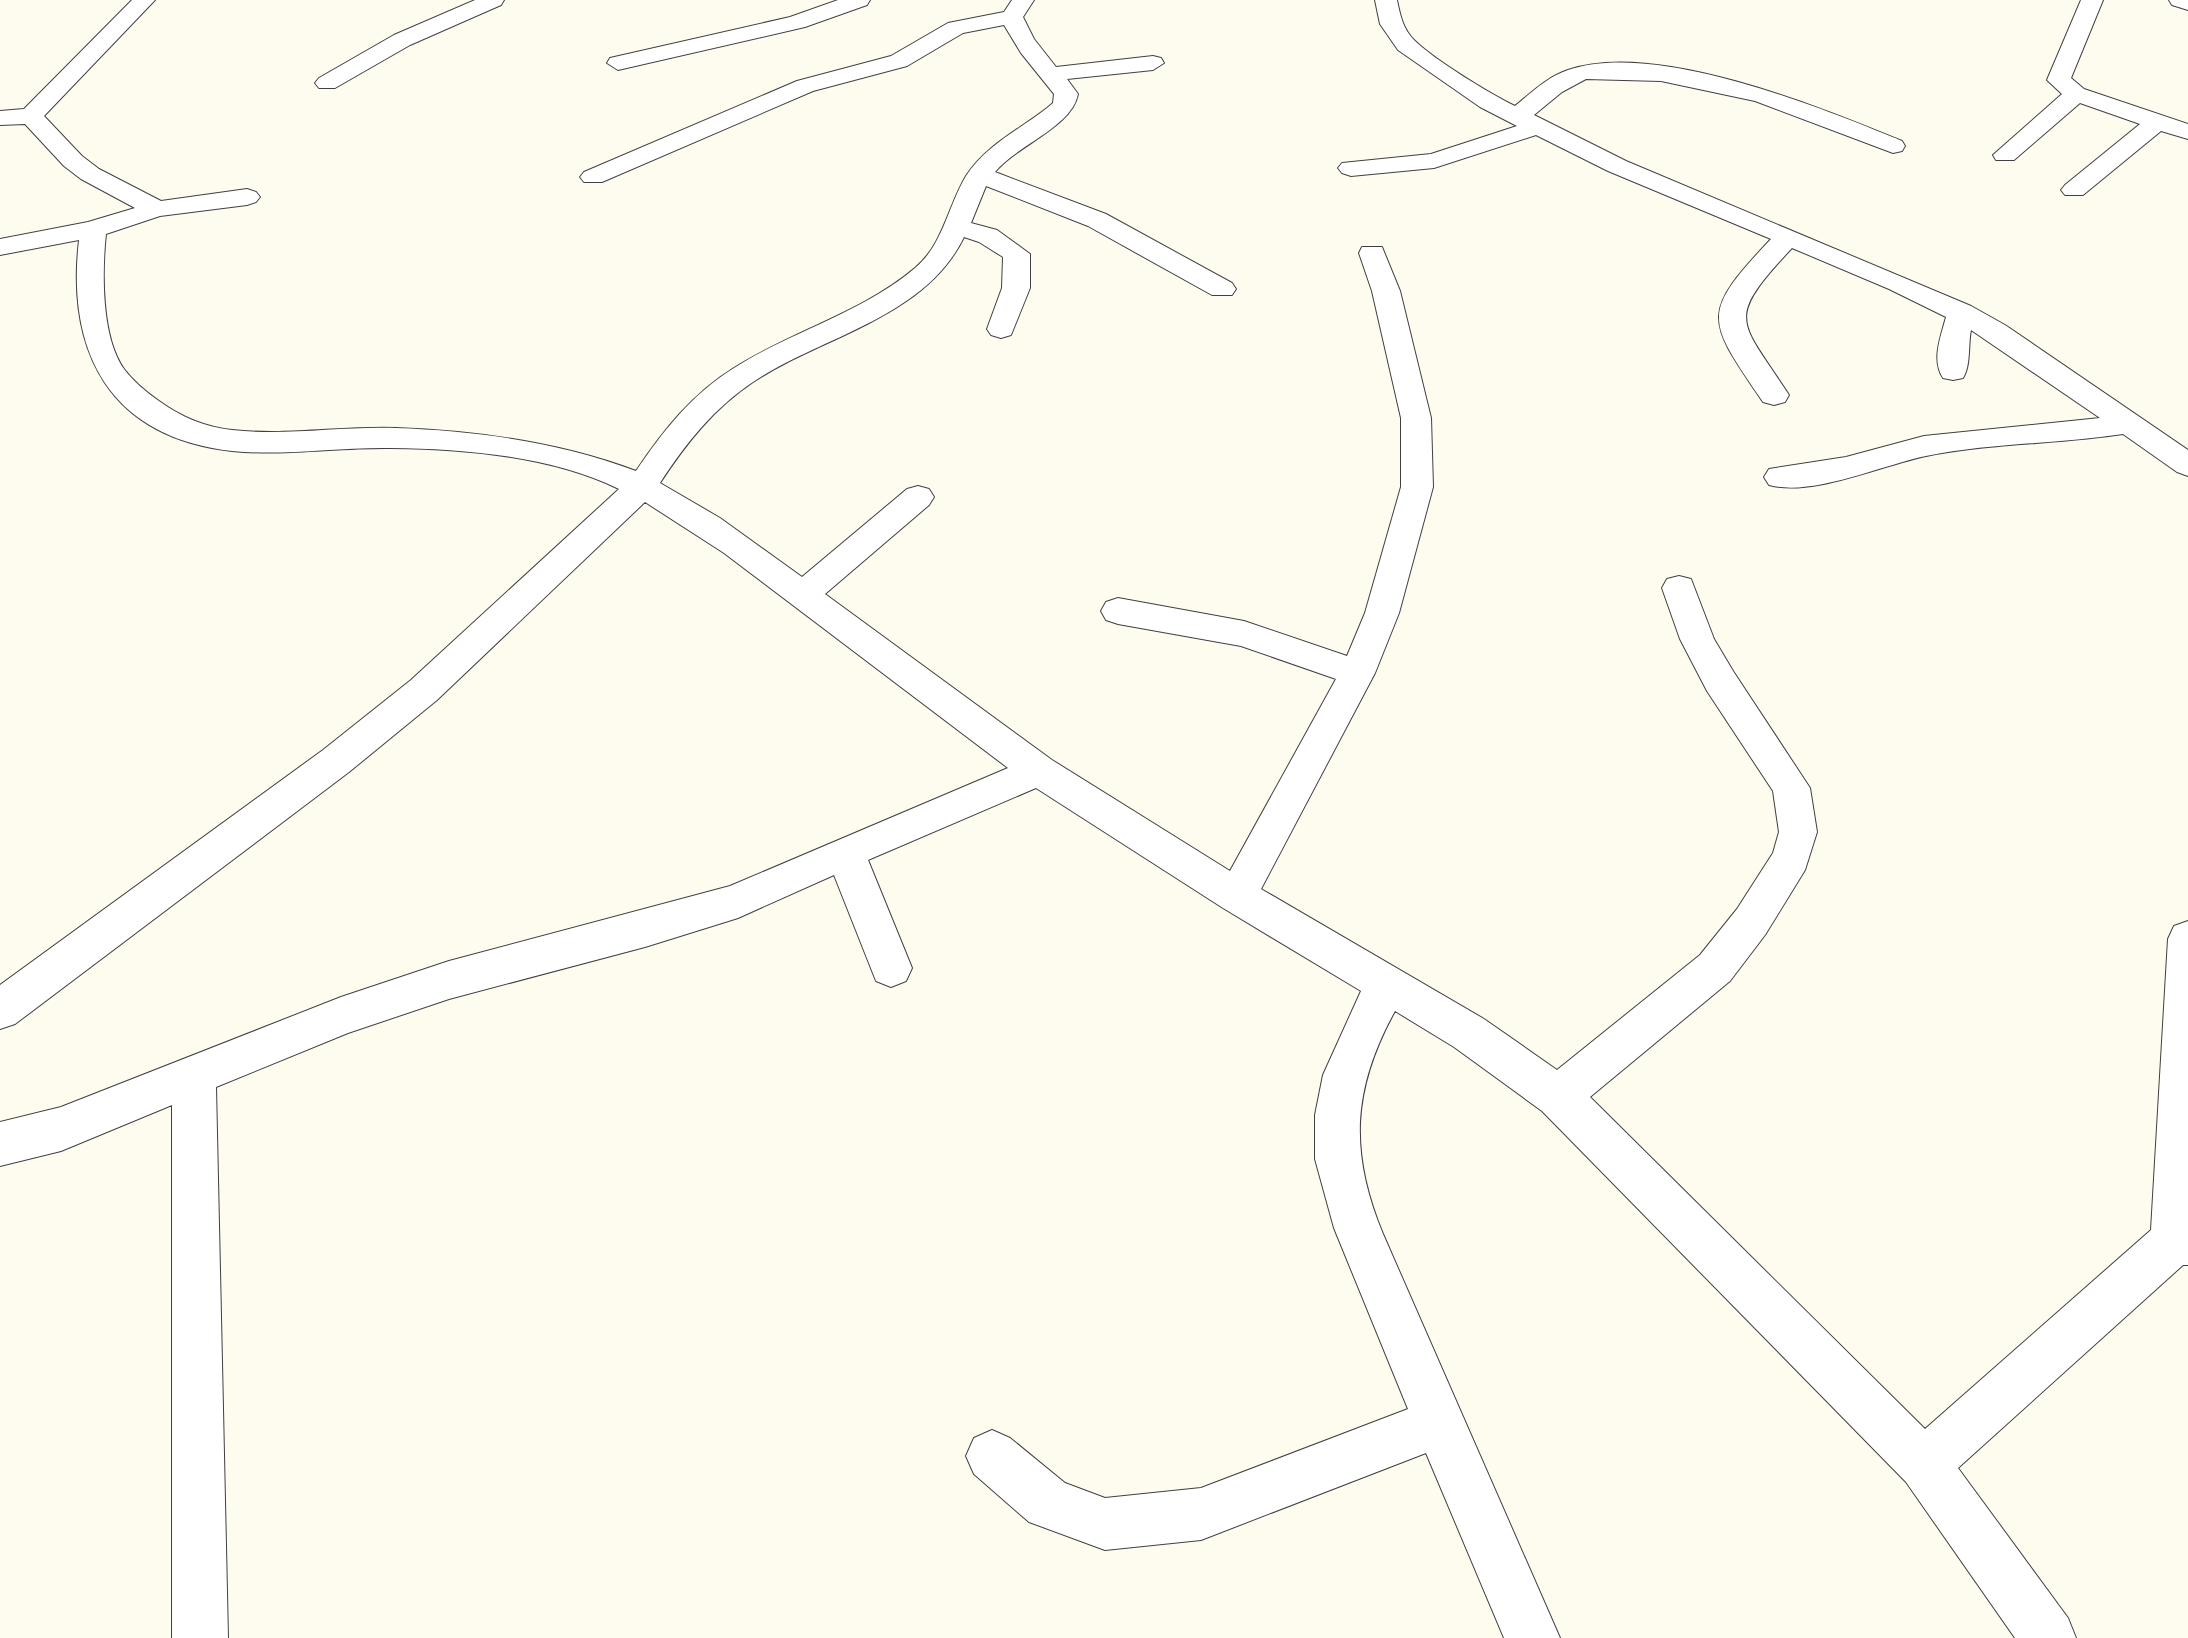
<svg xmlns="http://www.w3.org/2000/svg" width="2188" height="1638" font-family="'Playfair Display',serif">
<rect width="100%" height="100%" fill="#fdfcef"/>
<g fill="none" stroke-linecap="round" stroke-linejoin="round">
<defs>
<g id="minor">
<path d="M 132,0 L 155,0 L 44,116 L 82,156 L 99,169 L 161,201 L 247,189 L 256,192 L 260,197 L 256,202 L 247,205 L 160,216 L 106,234 C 102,271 101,337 124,369 C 133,381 146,392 159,401 C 181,417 205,427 232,430 C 286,436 342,426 396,428 C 478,431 559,442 636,471 C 663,431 692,394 734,368 C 792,331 862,313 915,268 C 943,245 948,206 966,176 C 986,145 1019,130 1047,108 L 1053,103 L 1054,94 L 1021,53 L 1004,25 L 963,33 L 907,66 L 813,91 L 602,182 L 584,182 L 580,177 L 584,172 L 797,81 L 891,56 L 948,23 L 1004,12 L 1012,0 L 1034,0 L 1023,17 L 1034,39 L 1056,67 L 1153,56 L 1161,58 L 1164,63 L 1153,70 L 1067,79 L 1078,94 C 1072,127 1017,145 995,172 L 1106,214 L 1232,283 L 1236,289 L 1232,295 L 1212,295 L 1088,226 L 986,186 L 971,223 L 997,230 L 1030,254 L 1030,288 L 1011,335 L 1001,338 L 991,335 L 987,329 L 1002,288 L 1003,257 L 979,242 L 964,237 C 925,318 822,336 753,382 C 714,408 686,443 660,483 L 720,518 L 802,577 L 907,489 L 918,486 L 929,489 L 934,497 L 929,505 L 825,594 L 1052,760 L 1230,871 L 1336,679 L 1241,646 L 1118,624 L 1106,620 L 1101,611 L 1106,602 L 1118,598 L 1244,621 L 1347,656 L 1365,613 L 1401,487 L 1401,418 L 1372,291 L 1359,253 L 1362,247 L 1382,247 L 1400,291 L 1431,418 L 1433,487 L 1399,613 L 1375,673 L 1261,889 L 1484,1019 L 1557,1070 L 1700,955 L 1737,909 L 1773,853 L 1779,832 L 1773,791 L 1707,691 L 1680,639 L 1662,588 L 1667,579 L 1679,576 L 1691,579 L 1714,639 L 1733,671 L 1810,788 L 1817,832 L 1805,870 L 1765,935 L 1730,981 L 1590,1097 L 1925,1429 L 2151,1230 L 2168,939 L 2174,926 L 2188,921 L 2188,1265 L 2183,1265 L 1958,1468 L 2068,1618 L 2076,1638 L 2015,1638 L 1906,1482 L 1542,1111 L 1454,1047 L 1395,1011 C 1352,1089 1349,1152 1383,1234 L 1560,1638 L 1504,1638 L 1426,1453 L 1201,1540 L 1105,1550 L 1029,1522 L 974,1474 L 966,1456 L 974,1438 L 992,1430 L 1010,1438 L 1065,1483 L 1105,1498 L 1201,1488 L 1408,1409 L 1334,1228 L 1315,1159 L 1315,1115 L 1323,1075 L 1361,991 L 1223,908 L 1036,788 L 868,860 L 912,968 L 906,981 L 891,987 L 876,981 L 834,875 L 738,918 L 645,947 L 449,999 L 348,1033 L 216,1087 L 228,1638 L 172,1638 L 172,1105 L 61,1151 L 0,1166 L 0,1122 L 61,1107 L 341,997 L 449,961 L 730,886 L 1008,768 L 724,553 L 645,502 L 437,700 L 349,772 L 15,1024 L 0,1029 L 0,985 L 323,750 L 411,680 L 619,489 C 551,456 466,449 391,448 C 338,447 284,456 232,451 C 110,437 66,353 79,240 L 0,255 L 0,239 L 88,222 L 135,208 L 81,179 L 64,166 L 25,124 L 0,125 L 0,111 L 24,109 Z"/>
<path d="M 475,0 L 504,0 L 501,5 L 410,45 L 335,88 L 319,88 L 315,83 L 319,78 L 394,35 Z"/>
<path d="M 838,0 L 870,0 L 867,5 L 805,27 L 618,70 L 607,63 L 610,58 L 790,17 Z"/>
<path d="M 1375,0 L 1397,0 C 1400,15 1403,29 1414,40 C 1433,59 1490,94 1515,106 C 1531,93 1547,77 1568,70 C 1655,40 1819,107 1902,141 L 1905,146 L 1902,151 L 1893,153 L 1755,101 L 1661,81 L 1586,79 L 1562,92 L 1534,115 L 1626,161 L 1971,306 L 2005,325 L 2188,450 L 2188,476 L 2177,472 L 2123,434 C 2058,444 1990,443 1926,456 C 1882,465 1812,497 1769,485 L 1764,477 L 1769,469 L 1846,457 L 1924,436 L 2100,418 L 1971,330 C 1968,344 1971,366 1963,378 L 1953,380 L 1943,378 C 1931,360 1941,336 1946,317 L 1889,289 L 1792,248 C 1724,321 1739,318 1789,395 L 1785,402 L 1774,405 L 1763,402 C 1707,319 1699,315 1771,239 L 1608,171 L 1536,135 L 1434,168 L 1351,176 L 1342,173 L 1338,168 L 1342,163 L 1431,154 L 1517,126 L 1480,107 L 1398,50 L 1380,24 Z"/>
<path d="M 2081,0 L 2103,0 L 2071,78 L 2084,89 L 2188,124 L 2188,139 L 2161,131 L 2083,195 L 2065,195 L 2061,190 L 2065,185 L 2140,124 L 2080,103 L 2014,160 L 1996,160 L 1993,155 L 2062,94 L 2047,80 Z"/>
<path d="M 2169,0 L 2188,0 L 2188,10 L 2172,5 Z"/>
</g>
</defs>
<use href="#minor" stroke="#404040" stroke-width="2"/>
<use href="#minor" fill="#fff" fill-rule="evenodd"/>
</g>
</svg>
